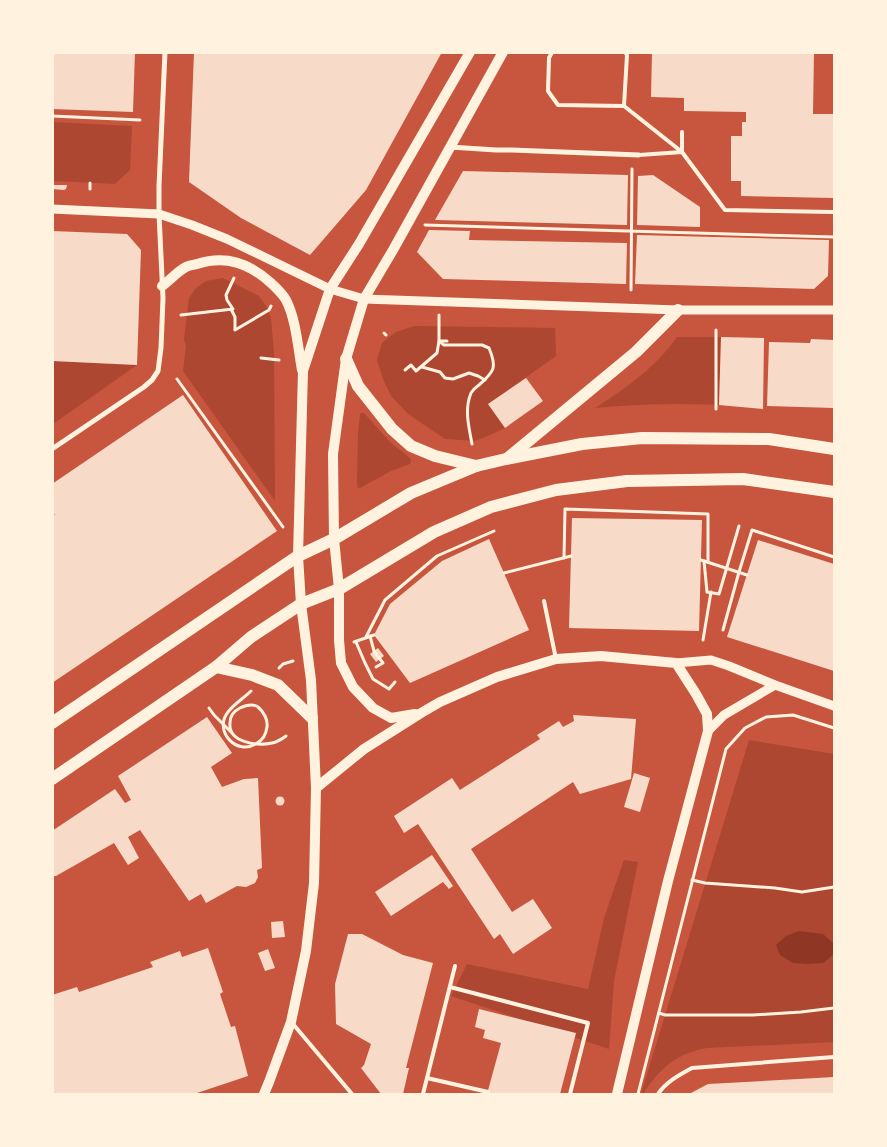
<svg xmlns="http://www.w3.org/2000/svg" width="887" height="1147" font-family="'Open Sans',sans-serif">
<rect width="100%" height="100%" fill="#c8553d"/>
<g fill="#ae4732">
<path d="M 53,122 L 132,126 L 130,170 L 115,184 L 53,181 Z"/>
<path d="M 223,278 L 259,296 L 266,306 L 271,318 L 274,353 L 275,501 L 183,371 L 186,346 L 184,339 L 189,298 L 196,288 L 206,281 Z"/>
<path d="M 414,326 L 555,328 L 556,356 L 488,404 L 505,428 L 490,435 L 475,441 L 445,439 L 408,414 L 391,396 L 383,379 L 377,360 L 382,343 L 396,332 Z"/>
<path d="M 677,337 L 721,337 L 719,405 C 678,403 637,404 595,408 C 626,388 656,367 677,337 Z"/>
<path d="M 52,361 L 137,365 L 53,424 Z"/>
<path d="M 361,413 L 364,413 L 390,442 L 410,458 L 411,461 L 410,464 L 391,471 L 360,488 L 358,488 L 357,485 L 358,432 L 360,415 Z"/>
<path d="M 749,740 L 834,754 L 834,1042 L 707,1048 C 677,1053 659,1069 643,1094 L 641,1094 Z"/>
<path d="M 624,860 L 638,862 L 614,981 L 609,1049 L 451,996 L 467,964 L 588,989 L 604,918 Z"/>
</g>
<path fill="#8f3625" d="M 799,931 L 823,934 L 834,944 L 834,954 L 823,963 L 807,964 L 793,963 L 780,955 L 776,945 L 786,936 Z"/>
<g fill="#f7dbc8">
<path d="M 52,52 L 135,52 L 133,112 L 52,109 Z"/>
<path d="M 194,52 L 442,52 L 366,190 L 310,255 L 241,218 L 189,182 Z"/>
<path d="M 652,52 L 814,52 L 813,114 L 834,114 L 834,198 L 741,196 L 741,181 L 731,181 L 731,136 L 742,136 L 742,122 L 746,122 L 746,112 L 684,111 L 684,98 L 651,97 Z"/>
<path d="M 463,171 L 628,175 L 627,225 L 435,220 Z"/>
<path d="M 653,175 L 700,207 L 700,227 L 637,225 L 638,176 Z"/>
<path d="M 52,185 L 67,185 L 66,189 L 64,190 L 52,189 Z"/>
<path d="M 429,230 L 470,231 L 469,240 L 627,243 L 626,284 L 443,279 L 417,252 Z"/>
<path d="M 52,231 L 127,234 L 141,250 L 137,365 L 52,361 Z"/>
<path d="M 637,235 L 829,240 L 828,276 L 814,289 L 635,284 Z"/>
<path d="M 721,337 L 764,338 L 763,409 L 719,405 Z"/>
<path d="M 811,339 L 834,340 L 834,408 L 767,406 L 769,342 L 810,343 Z"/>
<path d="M 526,378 L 543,401 L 505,428 L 488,404 Z"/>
<path d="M 183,395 L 277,531 L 52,683 L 52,516 L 55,515 L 52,512 L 52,484 Z"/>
<path d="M 572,518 L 702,520 L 699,631 L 569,628 Z"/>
<path d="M 489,539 L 529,630 L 410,683 L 374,635 L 390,604 L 442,561 Z"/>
<path d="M 758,540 L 834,564 L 834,671 L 727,637 Z"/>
<path d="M 378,648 L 384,656 L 376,662 L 370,654 Z"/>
<path d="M 573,715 L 636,719 L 631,779 L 580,794 L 573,782 L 471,849 L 512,912 L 533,899 L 552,928 L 513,954 L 500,934 L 494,939 L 418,824 L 404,833 L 394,816 L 452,778 L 460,790 L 463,788 L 540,739 L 537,735 L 559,721 L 563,727 L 574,721 Z"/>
<path d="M 207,717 L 232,753 L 211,767 L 222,787 L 244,779 L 258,778 L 262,868 L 257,870 L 258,877 L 255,883 L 246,887 L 237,886 L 206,903 L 201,894 L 189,901 L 140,830 L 128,837 L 139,858 L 128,865 L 114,843 L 56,876 L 52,876 L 52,831 L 115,789 L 125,803 L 131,800 L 118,776 Z"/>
<path d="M 634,773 L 650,778 L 640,812 L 624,807 Z"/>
<circle cx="280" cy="801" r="4.5"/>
<path d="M 432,855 L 453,886 L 449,889 L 443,882 L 391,916 L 375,892 Z"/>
<path d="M 283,921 L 285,937 L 272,938 L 271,922 Z"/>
<path d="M 348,934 L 362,934 L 403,955 L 433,963 L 406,1068 L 409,1068 L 403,1094 L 381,1094 L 361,1068 L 364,1065 L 371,1044 L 336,1024 L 335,984 Z"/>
<path d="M 208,948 L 223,992 L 220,994 L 231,1027 L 235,1026 L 248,1076 L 194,1094 L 52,1094 L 52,995 L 77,987 L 79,992 L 153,967 L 150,962 L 180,951 L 182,957 Z"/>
<path d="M 268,949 L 275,968 L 265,971 L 258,953 Z"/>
<path d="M 479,1009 L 576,1033 L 560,1094 L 487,1094 L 501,1043 L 483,1038 L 485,1030 L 475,1027 Z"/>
<path d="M 834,1077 L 834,1094 L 689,1094 L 708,1084 Z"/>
</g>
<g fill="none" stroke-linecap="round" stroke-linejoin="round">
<g stroke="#fff3e0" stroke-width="3">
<path d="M 52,116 L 140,120"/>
<path d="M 90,189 L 90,183"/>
<path d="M 425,225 L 834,237"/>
<path d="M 631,290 L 632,169"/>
<path d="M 231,309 L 235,317 L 235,329"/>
<path d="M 181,315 L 233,309 L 227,300 L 226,295 L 234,278"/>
<path d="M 439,315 L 439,341 L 447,341"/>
<path d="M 235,330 L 269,310 L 271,306"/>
<path d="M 384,333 L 386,335"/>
<path d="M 261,358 L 279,360"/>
<path d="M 422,367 L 440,372 L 445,378 L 453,379 L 469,373 L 478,376 L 485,380"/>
<path d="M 405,370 L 411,365 L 416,371 L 437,353 L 439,341 L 444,345 L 482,345 L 489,348 C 497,367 495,371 479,385 C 476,387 473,390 471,393 C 464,410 469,427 472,444"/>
<path d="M 177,379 L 283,527"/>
<path d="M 716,409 L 716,330"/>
<path d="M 564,558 L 565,509 L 708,514 L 708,562"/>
<path d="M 701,560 L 747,575"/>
<path d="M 704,561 L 707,592 L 719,594 L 739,526"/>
<path d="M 504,573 L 571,556"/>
<path d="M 723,630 L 739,572 L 752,530 L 834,557"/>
<path d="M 370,636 L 374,651 L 383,663 L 376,667"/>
<path d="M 366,637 L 385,600 L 437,556 L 494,531"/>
<path d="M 703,640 L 711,592"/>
<path d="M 354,642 L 374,635"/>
<path d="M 356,642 L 365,663 L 373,679 L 389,689 L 395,682"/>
<path d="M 279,668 L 283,664 L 293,661"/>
<path d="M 251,691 C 244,698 234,704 228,712 C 213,731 237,757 257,743 C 263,740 266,734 267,727 C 268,720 264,712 258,707 C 252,703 246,705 240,708 C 234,711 230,716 230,723 C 228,743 258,746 272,743 C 278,742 282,739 286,736"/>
<path d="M 209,708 L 214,715 L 231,732"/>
<path d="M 692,880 L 705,883 L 775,888 L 802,892 L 834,887"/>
<path d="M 659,1013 L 665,1015 L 753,1015 L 801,1012 L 834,1008"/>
<path d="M 638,1094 L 726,749 L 745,728 L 766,717 L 793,715 L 834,728"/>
</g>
<g stroke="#fff3e0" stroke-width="4">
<path d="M 552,52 L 549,58 L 548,91 L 558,105 L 624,106 L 682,152"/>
<path d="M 624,106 L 627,55 L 625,52"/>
<path d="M 682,152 L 682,132"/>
<path d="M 639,155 L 682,152 L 725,210 L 834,212"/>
<path d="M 544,601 L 556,659"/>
<path d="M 450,987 L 588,1023 L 570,1094"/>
<path d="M 293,1024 L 352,1094"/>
<path d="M 427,1078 L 488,1092"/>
<path d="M 423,1094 L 455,966"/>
<path d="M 658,1094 C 666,1082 679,1075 692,1068 L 834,1057"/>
</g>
<g stroke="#fff3e0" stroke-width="5">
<path d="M 450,147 L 496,150 L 512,150 L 639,155"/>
<path d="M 52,449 L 144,387 L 152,380 L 158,371 L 161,348 L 163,298 L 159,214 L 159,186 L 165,52"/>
</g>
<g stroke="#fff3e0" stroke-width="9">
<path d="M 52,209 L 159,214 L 192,225 L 227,239 L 330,289 L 364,299 L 678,310 L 834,310"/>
<path d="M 676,663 L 711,660 L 729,666 L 775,685 L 834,706"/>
<path d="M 708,731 L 724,715 L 775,685"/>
</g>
<g stroke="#fff3e0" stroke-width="10">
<path d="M 162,286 C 170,280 178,271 186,267 C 189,265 194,265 197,264 C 226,255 249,263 271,283 C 276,288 282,293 286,300 C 296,319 298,348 302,370"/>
<path d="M 415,714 L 391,718 L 373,708 L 353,687 L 341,663 L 339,640 L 339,589 L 334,539 L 333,454 L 346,359 L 364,299 L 393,250 L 503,52"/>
<path d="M 316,788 L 364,749 L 421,713 L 440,702 L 497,677 L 556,659 L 601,656 L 676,663 L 696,694 L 707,714 L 708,731 L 668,881 L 617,1094"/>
<path d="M 264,1094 L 269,1082 L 291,1022 L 306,951 L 314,883 L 316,788 L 311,680 L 301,604 L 298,556 L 303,371 L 330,289 L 359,244 L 470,52"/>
</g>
<g stroke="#fff3e0" stroke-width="12">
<path d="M 346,359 L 358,386 L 392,429 L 411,446 L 435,456 L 476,466"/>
<path d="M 508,458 L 636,352 L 678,310"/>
<path d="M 216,667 L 252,675 L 278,685 L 312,718"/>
<path d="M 52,723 L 298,556 L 334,539 L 411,493 L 476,466 L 506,459 L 582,444 L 642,438 L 769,439 L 834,449"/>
<path d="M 52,779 L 216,667 L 251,637 L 301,604 L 339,589 L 434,532 L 491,507 L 556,490 L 627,481 L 743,479 L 834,492"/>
</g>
</g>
<rect width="887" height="1147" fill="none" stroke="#fff3e0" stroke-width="108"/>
</svg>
